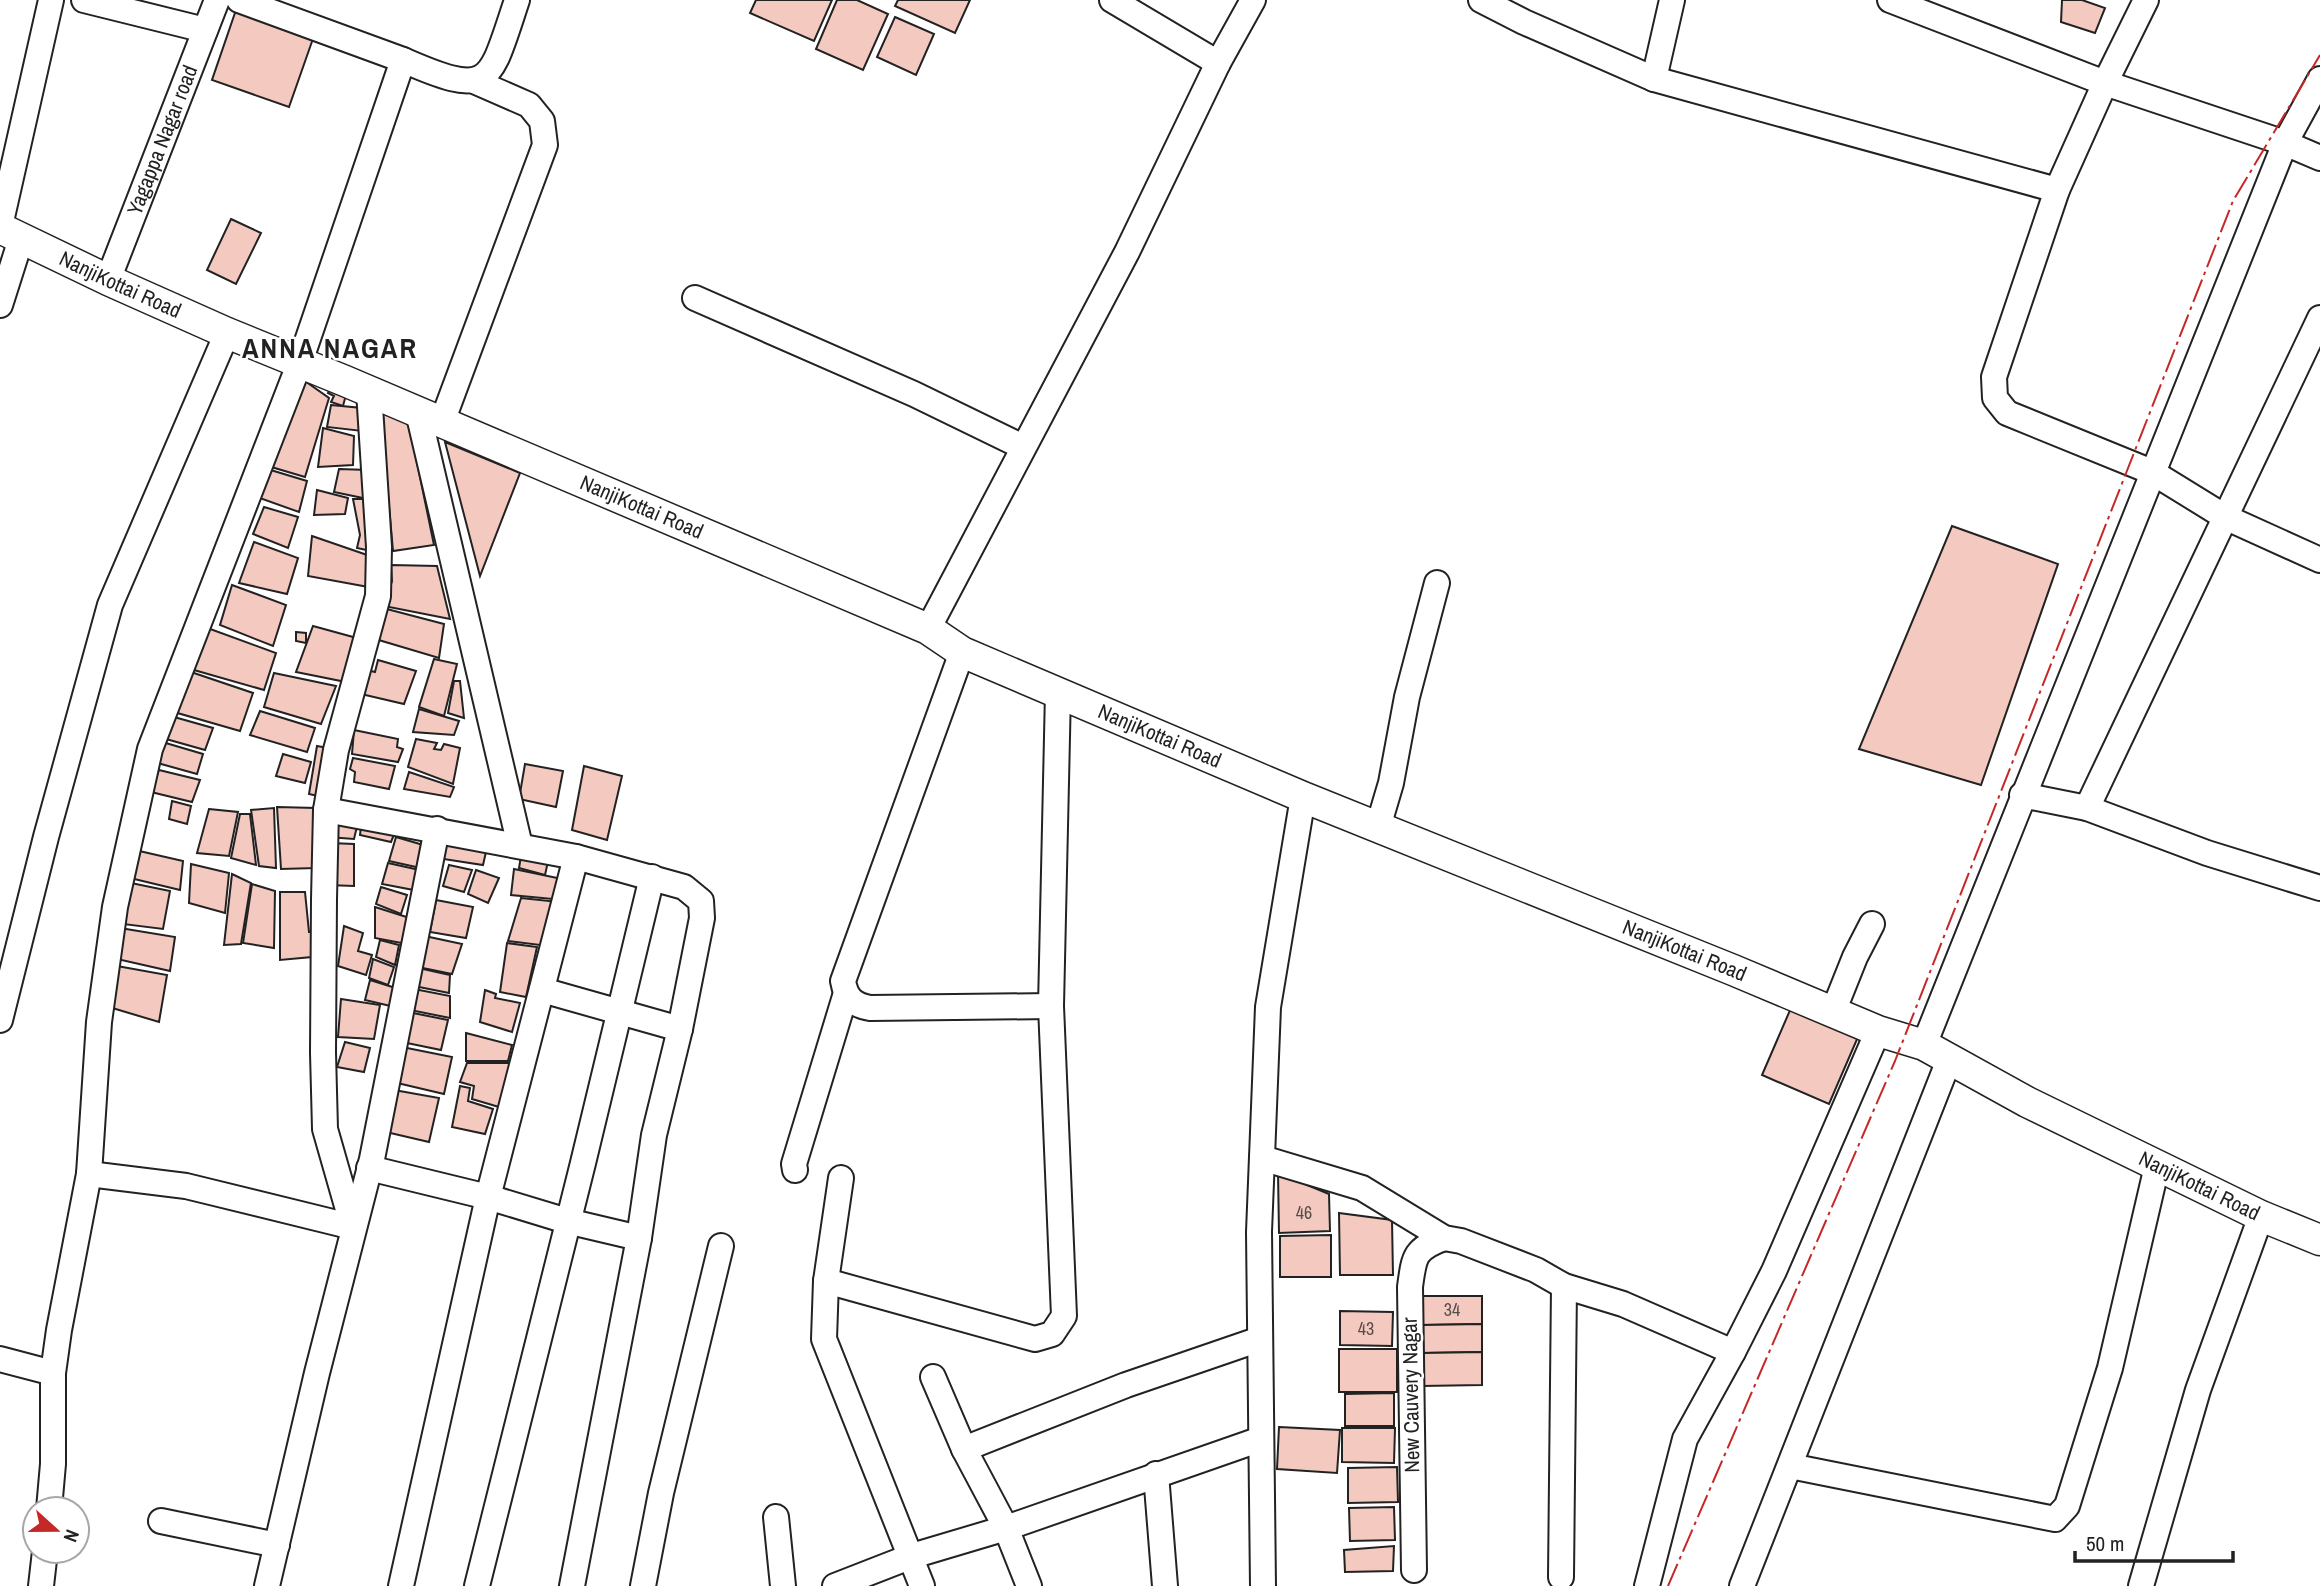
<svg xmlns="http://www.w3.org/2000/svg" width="2320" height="1586" font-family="'Archivo Narrow',sans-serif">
<rect width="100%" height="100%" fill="#fff"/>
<g fill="#f3c9c0" stroke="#222" stroke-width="2">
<path d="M 756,0 L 832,0 L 814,41 L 750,13 Z"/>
<path d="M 837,0 L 857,0 L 888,14 L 863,70 L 816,49 Z"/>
<path d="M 898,0 L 970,0 L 955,33 L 895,6 Z"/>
<path d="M 2062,0 L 2082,0 L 2105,8 L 2095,33 L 2061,22 Z"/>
<path d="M 237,7 L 315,33 L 289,107 L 212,80 Z"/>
<path d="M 895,17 L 934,34 L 916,75 L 877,57 Z"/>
<path d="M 231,219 L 261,233 L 236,284 L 207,270 Z"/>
<path d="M 302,379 L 329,398 L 305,477 L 268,466 Z"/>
<path d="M 331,386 L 347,391 L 343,406 L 331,402 L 334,396 L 328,393 Z"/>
<path d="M 331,405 L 362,408 L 362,431 L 327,427 Z"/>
<path d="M 380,405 L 407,414 L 434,545 L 393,551 Z"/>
<path d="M 323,428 L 354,436 L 353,465 L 318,467 Z"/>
<path d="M 445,442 L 520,473 L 480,576 Z"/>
<path d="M 264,468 L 307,481 L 299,512 L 254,496 Z"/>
<path d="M 339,469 L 368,470 L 363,498 L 334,492 Z"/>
<path d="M 317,490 L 348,498 L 345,514 L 314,515 Z"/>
<path d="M 353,499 L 373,499 L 376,552 L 357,548 L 360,535 Z"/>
<path d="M 264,507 L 298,517 L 288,548 L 253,534 Z"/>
<path d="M 1952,526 L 2058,564 L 1981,785 L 1859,749 Z"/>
<path d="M 312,536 L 373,557 L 374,588 L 308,576 Z"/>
<path d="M 254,542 L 298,558 L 287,594 L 239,583 Z"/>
<path d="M 391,565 L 437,566 L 450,619 L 384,606 L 392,581 Z"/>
<path d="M 232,585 L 286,605 L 273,646 L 220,625 Z"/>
<path d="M 383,608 L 444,624 L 439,658 L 372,638 Z"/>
<path d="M 202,626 L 276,653 L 264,690 L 187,668 Z"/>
<path d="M 313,626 L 364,640 L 351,683 L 296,672 Z"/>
<path d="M 296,632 L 306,633 L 306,643 L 296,641 Z"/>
<path d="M 434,659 L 457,664 L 444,716 L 419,707 Z"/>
<path d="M 378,660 L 416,671 L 404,704 L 361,694 L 367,670 L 375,672 Z"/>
<path d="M 191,672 L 253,693 L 240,731 L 174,712 Z"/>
<path d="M 274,673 L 336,686 L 321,724 L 264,707 Z"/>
<path d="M 454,681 L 460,681 L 464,718 L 448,713 Z"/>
<path d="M 419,709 L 459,721 L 454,735 L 413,732 Z"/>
<path d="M 260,711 L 315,728 L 307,752 L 250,735 Z"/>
<path d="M 167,715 L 213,728 L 205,750 L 159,737 Z"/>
<path d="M 354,730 L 398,739 L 397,747 L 403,749 L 398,762 L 352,754 Z"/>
<path d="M 416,739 L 437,743 L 434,749 L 441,750 L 444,744 L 460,748 L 453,784 L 408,767 Z"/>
<path d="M 159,741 L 203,754 L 197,774 L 154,762 Z"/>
<path d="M 317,746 L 334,749 L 327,798 L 309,794 Z"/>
<path d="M 283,754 L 311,762 L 305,783 L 276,776 Z"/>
<path d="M 353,758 L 395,766 L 389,789 L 354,782 L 355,772 L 350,769 Z"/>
<path d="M 525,764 L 563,771 L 556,807 L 519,799 Z"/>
<path d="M 584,766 L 622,776 L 607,840 L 572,830 Z"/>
<path d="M 159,770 L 200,780 L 192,802 L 151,792 Z"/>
<path d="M 409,772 L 454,787 L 450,797 L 404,789 Z"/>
<path d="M 172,801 L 191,806 L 187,824 L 169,819 Z"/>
<path d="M 277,807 L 316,808 L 316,868 L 281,869 Z"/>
<path d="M 274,808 L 276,868 L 259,866 L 251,810 Z"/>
<path d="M 209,809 L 238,812 L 229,856 L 197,853 Z"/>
<path d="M 329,812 L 359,818 L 354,839 L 328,837 Z"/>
<path d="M 240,814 L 250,814 L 256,865 L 231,858 Z"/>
<path d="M 362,819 L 398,825 L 391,842 L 360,835 Z"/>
<path d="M 441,834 L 488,843 L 483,865 L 437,858 Z"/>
<path d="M 396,837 L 430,847 L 425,869 L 389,861 Z"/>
<path d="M 330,843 L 354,844 L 354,886 L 327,885 Z"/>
<path d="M 135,850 L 183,861 L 180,890 L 130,878 Z"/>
<path d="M 522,850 L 549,857 L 545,875 L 519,868 Z"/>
<path d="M 388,863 L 424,871 L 419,891 L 382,884 Z"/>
<path d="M 191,864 L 229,873 L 225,913 L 189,903 Z"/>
<path d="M 449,865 L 472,870 L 464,892 L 443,886 Z"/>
<path d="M 514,869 L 567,880 L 563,900 L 511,895 Z"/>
<path d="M 476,870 L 499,878 L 488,903 L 468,894 Z"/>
<path d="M 232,874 L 251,883 L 241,944 L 224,945 Z"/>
<path d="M 131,883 L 170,891 L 163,929 L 123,924 Z"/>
<path d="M 252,884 L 275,891 L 274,948 L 243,943 Z"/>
<path d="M 381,887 L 407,895 L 401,914 L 376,904 Z"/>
<path d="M 280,892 L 305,892 L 309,932 L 313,932 L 312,957 L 280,960 Z"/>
<path d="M 521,898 L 559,902 L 548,946 L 508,941 Z"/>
<path d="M 436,900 L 473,907 L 466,938 L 430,932 Z"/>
<path d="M 375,907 L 416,920 L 412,945 L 375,938 Z"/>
<path d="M 344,926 L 363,933 L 358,951 L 372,955 L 366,975 L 338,966 Z"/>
<path d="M 120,928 L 175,937 L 170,971 L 117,959 Z"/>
<path d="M 420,935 L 462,944 L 452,974 L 413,966 Z"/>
<path d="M 380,940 L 399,945 L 395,965 L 376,957 Z"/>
<path d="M 507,943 L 537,947 L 526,997 L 500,992 Z"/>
<path d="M 373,959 L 394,967 L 388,985 L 369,978 Z"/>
<path d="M 117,966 L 167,975 L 159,1022 L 109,1007 Z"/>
<path d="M 414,967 L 450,975 L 449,993 L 409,985 Z"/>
<path d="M 370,980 L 402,990 L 399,1008 L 365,1000 Z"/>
<path d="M 409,988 L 450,996 L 450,1018 L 405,1009 Z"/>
<path d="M 485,990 L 496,994 L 495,998 L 520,1003 L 512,1032 L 480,1022 Z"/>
<path d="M 341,999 L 380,1005 L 374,1039 L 338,1037 Z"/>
<path d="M 1794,1001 L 1861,1030 L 1829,1104 L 1762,1075 Z"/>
<path d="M 408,1012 L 448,1020 L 441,1050 L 402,1042 Z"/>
<path d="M 466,1033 L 512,1045 L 508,1061 L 466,1061 Z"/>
<path d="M 345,1042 L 370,1048 L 364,1072 L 337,1067 Z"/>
<path d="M 402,1047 L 452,1057 L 444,1094 L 393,1082 Z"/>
<path d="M 467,1063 L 514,1063 L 499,1107 L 472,1099 L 474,1086 L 460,1082 Z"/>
<path d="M 460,1086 L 470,1088 L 468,1101 L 493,1109 L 485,1134 L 452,1127 Z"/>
<path d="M 394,1090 L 439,1098 L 429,1142 L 386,1132 Z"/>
<path d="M 1278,1173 L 1329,1194 L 1330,1231 L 1279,1233 Z"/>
<path d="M 1339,1213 L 1392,1220 L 1393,1275 L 1340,1275 Z"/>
<path d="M 1331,1235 L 1331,1277 L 1280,1277 L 1280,1236 Z"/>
<path d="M 1423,1296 L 1482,1296 L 1482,1324 L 1422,1325 Z"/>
<path d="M 1340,1311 L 1393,1312 L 1392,1346 L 1340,1345 Z"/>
<path d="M 1482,1324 L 1482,1352 L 1422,1353 L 1422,1325 Z"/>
<rect x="1339" y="1349" width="58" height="43"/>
<path d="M 1482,1352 L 1482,1385 L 1422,1386 L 1422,1353 Z"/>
<path d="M 1394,1393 L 1394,1426 L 1345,1426 L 1345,1394 Z"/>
<path d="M 1279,1427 L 1340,1430 L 1337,1473 L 1277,1469 Z"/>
<path d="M 1342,1428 L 1395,1428 L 1394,1463 L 1342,1462 Z"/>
<path d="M 1397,1467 L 1398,1502 L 1348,1503 L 1348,1468 Z"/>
<path d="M 1394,1507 L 1395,1540 L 1350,1541 L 1349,1508 Z"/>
<path d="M 1394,1546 L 1393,1571 L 1345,1572 L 1344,1550 Z"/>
</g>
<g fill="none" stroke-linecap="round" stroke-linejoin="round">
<defs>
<g id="minor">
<path d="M 84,0 L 205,30"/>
<path d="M 239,0 L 403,60"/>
<path d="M 1112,0 L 1218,63"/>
<path d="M 1481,0 L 1524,22 L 1654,79 L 2057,190"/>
<path d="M 1890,0 L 2105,83 L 2285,143 L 2320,158"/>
<path d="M 2146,0 L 2105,83 L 2057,190 L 1994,377 L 1995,398 L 2007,413 L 2152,472 L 2225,517 L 2320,560"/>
<path d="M 1654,79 L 1672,0"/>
<path d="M 0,226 L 51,0"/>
<path id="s1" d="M 108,280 L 217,0"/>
<path d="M 695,298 L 914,394 L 1023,447"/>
<path d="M 0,305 L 21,239"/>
<path d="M 418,412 L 520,846"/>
<path d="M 442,422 L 545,145 L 542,121 L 529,105 L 474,81"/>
<path d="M 928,629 L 1127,252 L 1218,63 L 1253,0"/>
<path d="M 962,652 L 843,981 C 846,998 853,1005 870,1008 L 1051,1006"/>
<path d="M 2022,795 L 2087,808 L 2207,853 L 2320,888"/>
<path d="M 2087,808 L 2320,318"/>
<path d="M 326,810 L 576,857 L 684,887 L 701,901 L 702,918 L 680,1029 L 654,1135 L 639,1238 L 572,1586"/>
<path d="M 1378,827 L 1391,783 L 1407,697 L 1437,583"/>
<path d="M 542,990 L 680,1029"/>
<path d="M 1833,1012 L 1855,957 L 1872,924"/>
<path d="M 0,1020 L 46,837 L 110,605 L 227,333"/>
<path d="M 1924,1045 L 2285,143 L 2320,79"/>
<path d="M 1262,1158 L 1362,1188 L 1444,1238 L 1461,1241 L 1536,1270 L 1564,1286 L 1623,1304 L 1733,1352"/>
<path d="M 369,1168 L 488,1197 L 567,1221 L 639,1238"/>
<path d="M 795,1170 L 794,1164 L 846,993"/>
<path d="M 89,1174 L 186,1186 L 353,1227 L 325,1129 L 323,1053 L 324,899 L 326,810 L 336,750 L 378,596 L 379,547 L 369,391"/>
<path d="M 841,1178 L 826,1281 L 824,1339 L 922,1586"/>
<path d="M 826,1281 L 1035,1339 L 1052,1334 L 1064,1316 L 1051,1006 L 1058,692"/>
<path d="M 0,1359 L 53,1373"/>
<path d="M 933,1377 L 964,1449 L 1006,1528 L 1029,1586"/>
<path d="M 964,1449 L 1126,1385 L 1260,1339"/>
<path d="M 1790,1466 L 2055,1519 L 2067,1506 L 2110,1368 L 2157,1166"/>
<path d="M 1156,1474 L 1165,1586"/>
<path d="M 49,1509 L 53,1464 L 53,1373 L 59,1330 L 89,1174 L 99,1022 L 115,907 L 150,749 L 300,362 L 403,60 C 492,99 489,84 517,0"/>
<path d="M 776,1517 L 783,1586"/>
<path d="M 161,1521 L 277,1545"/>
<path d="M 1414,1570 L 1410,1287 C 1414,1257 1414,1249 1444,1238"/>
<path d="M 1561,1577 L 1564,1286"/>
<path d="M 41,1586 L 45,1551"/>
<path d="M 267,1586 L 317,1373 L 372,1159 L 437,829"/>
<path d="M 401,1586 L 488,1197 L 576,857"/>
<path d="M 477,1586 L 583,1163 L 652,877"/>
<path d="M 643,1586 L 661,1493 L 721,1246"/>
<path d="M 835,1586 L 912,1556 L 1006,1528 L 1261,1439"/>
<path d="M 1263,1586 L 1259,1232 L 1268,1007 L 1303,797"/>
<path d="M 1647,1586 L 1685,1439 L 1733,1352 L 1774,1271 L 1878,1031"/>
<path d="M 1742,1586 L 1949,1060"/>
<path d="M 2141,1586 L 2198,1390 L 2261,1216"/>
</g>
<g id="major">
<path id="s2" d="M 0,228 L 108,280 L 227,333 L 345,381 L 928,629 L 962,652 L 1303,797 L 1733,970 L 1878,1031 L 1924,1045 L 2027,1102 L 2261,1216 L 2320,1240"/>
</g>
</defs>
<use href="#minor" stroke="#222" stroke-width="28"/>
<use href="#major" stroke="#222" stroke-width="33"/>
<use href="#minor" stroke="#fff" stroke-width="24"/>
<use href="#major" stroke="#fff" stroke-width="30"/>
<path stroke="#c62828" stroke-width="2" stroke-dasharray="24 5 3.5 5" stroke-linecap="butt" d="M 1668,1586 L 1895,1061 L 2233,201 L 2320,55"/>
</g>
<g text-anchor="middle" stroke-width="5" stroke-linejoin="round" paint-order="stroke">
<g font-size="18" fill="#564c4a">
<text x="1304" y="1219">46</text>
<text x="1452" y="1316">34</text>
<text x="1366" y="1335">43</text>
</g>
<g font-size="21" fill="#222" stroke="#fff">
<text dy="7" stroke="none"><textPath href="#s1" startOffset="150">Yagappa Nagar road</textPath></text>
<text dy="7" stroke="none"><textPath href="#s2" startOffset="133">NanjiKottai Road</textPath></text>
<text dy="7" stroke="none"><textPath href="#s2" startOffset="700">NanjiKottai Road</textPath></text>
<text dy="7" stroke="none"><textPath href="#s2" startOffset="1267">NanjiKottai Road</textPath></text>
<text dy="7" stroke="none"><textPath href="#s2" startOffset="1834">NanjiKottai Road</textPath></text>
<text dy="7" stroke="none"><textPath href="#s2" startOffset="2401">NanjiKottai Road</textPath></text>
<text transform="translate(1411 1395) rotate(-91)" y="7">New Cauvery Nagar</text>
</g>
<g font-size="28" font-weight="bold" letter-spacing="2" fill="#222" stroke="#fff">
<text x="330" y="358">ANNA NAGAR</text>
</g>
</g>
<g transform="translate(56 1530) rotate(111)"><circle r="33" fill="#ffffff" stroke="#a7a7a7" stroke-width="2"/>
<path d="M0-5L12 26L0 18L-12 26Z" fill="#c62828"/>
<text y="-10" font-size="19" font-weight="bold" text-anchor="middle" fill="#222222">N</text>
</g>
<path d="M2075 1551v10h158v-10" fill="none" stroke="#222222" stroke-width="3.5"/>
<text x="2086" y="1551" font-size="21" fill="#222222" stroke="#ffffff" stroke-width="5" paint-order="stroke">50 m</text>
</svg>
